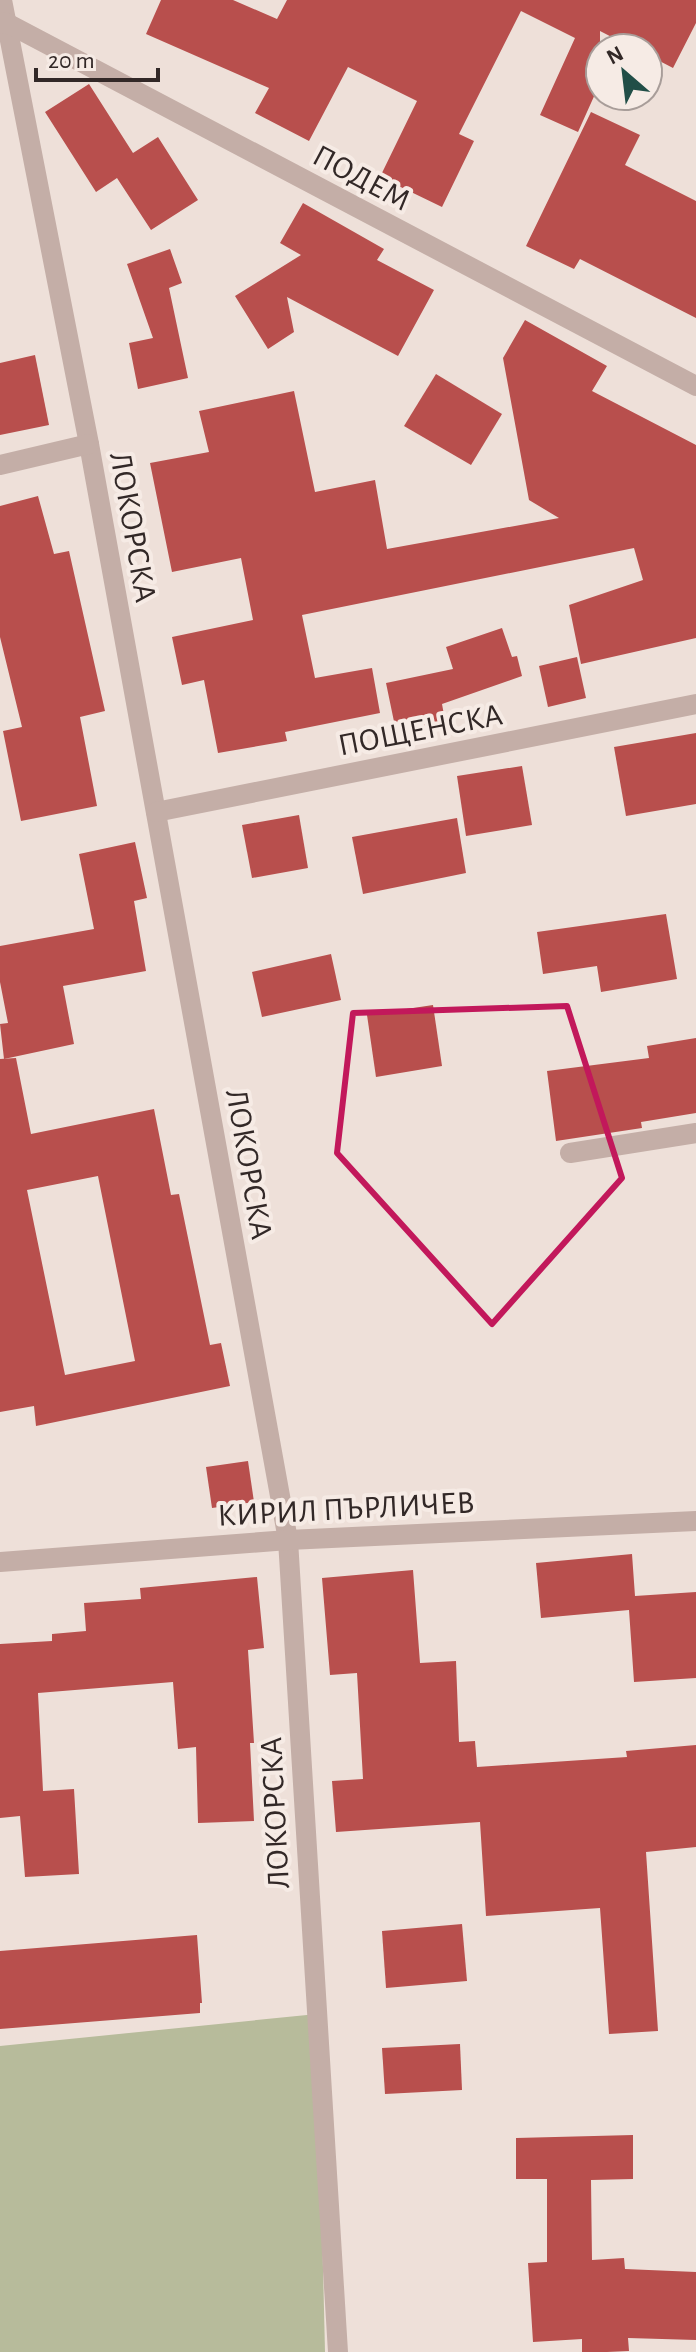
<svg xmlns="http://www.w3.org/2000/svg" width="696" height="2352" font-family="'Alegreya Sans',sans-serif">
<rect width="100%" height="100%" fill="#eee0d9"/>
<path fill="#b7bb9b" d="M 317,2014 L 325,2352 L 0,2352 L 0,2046 Z"/>
<g fill="#b84f4d" fill-rule="evenodd">
<path d="M 161,0 L 233,0 L 277,19 L 287,0 L 696,0 L 696,23 L 673,68 L 648,55 L 648,48 L 633,48 L 600,31 L 600,83 L 578,132 L 540,115 L 575,38 L 521,11 L 459,134 L 474,141 L 442,207 L 380,177 L 417,101 L 348,67 L 309,141 L 255,113 L 269,88 L 146,34 Z"/>
<path d="M 89,84 L 133,153 L 158,137 L 198,200 L 151,230 L 117,178 L 96,192 L 45,112 Z"/>
<path d="M 591,112 L 640,135 L 625,165 L 696,201 L 696,318 L 580,259 L 574,269 L 526,246 Z"/>
<path d="M 303,203 L 384,249 L 377,260 L 434,290 L 398,356 L 287,297 L 294,332 L 268,349 L 235,296 L 301,255 L 280,243 Z"/>
<path d="M 170,249 L 182,283 L 169,288 L 188,378 L 138,389 L 129,343 L 153,338 L 127,264 Z"/>
<path d="M 525,320 L 607,366 L 592,391 L 696,445 L 696,638 L 581,664 L 569,605 L 643,580 L 634,548 L 302,615 L 315,678 L 372,668 L 380,713 L 285,732 L 287,741 L 218,753 L 204,680 L 182,685 L 172,637 L 253,620 L 241,558 L 172,572 L 150,463 L 209,452 L 199,411 L 294,391 L 315,492 L 375,480 L 387,549 L 559,518 L 529,500 L 503,358 Z"/>
<path d="M 35,355 L 49,425 L 0,435 L 0,363 Z"/>
<path d="M 436,374 L 502,414 L 471,465 L 404,426 Z"/>
<path d="M 38,496 L 54,554 L 69,551 L 105,711 L 80,717 L 97,806 L 21,821 L 3,731 L 22,727 L 0,637 L 0,506 Z"/>
<path d="M 502,628 L 512,657 L 517,656 L 522,676 L 442,704 L 446,726 L 397,736 L 386,683 L 453,669 L 446,647 Z"/>
<path d="M 577,657 L 586,698 L 548,707 L 539,666 Z"/>
<path d="M 696,733 L 696,804 L 626,816 L 614,747 Z"/>
<path d="M 522,766 L 532,825 L 466,836 L 457,776 Z"/>
<path d="M 299,815 L 308,868 L 252,878 L 242,825 Z"/>
<path d="M 457,818 L 466,873 L 363,894 L 352,837 Z"/>
<path d="M 135,842 L 147,898 L 134,901 L 146,971 L 63,986 L 74,1044 L 4,1059 L 0,1024 L 8,1023 L 0,982 L 0,946 L 94,929 L 79,854 Z"/>
<path d="M 666,914 L 677,979 L 601,992 L 597,966 L 543,974 L 537,932 Z"/>
<path d="M 331,954 L 341,1000 L 262,1017 L 252,972 Z"/>
<path d="M 433,1005 L 442,1066 L 376,1077 L 367,1015 Z"/>
<path d="M 696,1038 L 696,1113 L 641,1122 L 642,1128 L 556,1141 L 547,1071 L 649,1058 L 647,1046 Z"/>
<path d="M 16,1058 L 31,1134 L 154,1109 L 171,1195 L 179,1194 L 210,1345 L 221,1343 L 230,1386 L 36,1426 L 34,1406 L 0,1412 L 0,1059 ZM 98,1176 L 135,1361 L 65,1375 L 27,1190 Z"/>
<path d="M 248,1461 L 254,1502 L 212,1508 L 206,1467 Z"/>
<path d="M 632,1554 L 635,1596 L 696,1592 L 696,1678 L 634,1682 L 629,1610 L 541,1618 L 536,1563 Z"/>
<path d="M 413,1570 L 420,1663 L 456,1661 L 459,1742 L 475,1741 L 477,1767 L 627,1757 L 626,1751 L 696,1745 L 696,1847 L 646,1852 L 658,2031 L 609,2034 L 600,1908 L 486,1916 L 480,1822 L 336,1832 L 332,1781 L 363,1779 L 357,1673 L 330,1675 L 322,1578 Z"/>
<path d="M 257,1577 L 264,1648 L 248,1650 L 254,1743 L 250,1743 L 254,1821 L 198,1823 L 196,1747 L 178,1749 L 173,1682 L 38,1693 L 43,1791 L 74,1789 L 79,1874 L 25,1877 L 20,1816 L 0,1818 L 0,1644 L 52,1641 L 52,1634 L 86,1631 L 84,1603 L 141,1599 L 140,1588 Z"/>
<path d="M 462,1924 L 467,1981 L 386,1988 L 382,1931 Z"/>
<path d="M 197,1935 L 202,2003 L 200,2003 L 200,2013 L 0,2029 L 0,1951 Z"/>
<path d="M 460,2044 L 462,2090 L 385,2094 L 382,2048 Z"/>
<path d="M 633,2135 L 633,2179 L 591,2180 L 592,2260 L 624,2258 L 625,2269 L 696,2272 L 696,2340 L 628,2338 L 629,2351 L 607,2352 L 582,2352 L 582,2339 L 533,2342 L 528,2263 L 547,2262 L 547,2179 L 516,2179 L 516,2138 Z"/>
</g>
<g fill="none" stroke-linecap="round" stroke-linejoin="round">
<g stroke="#c4aea7" stroke-width="20">
<path d="M 2,0 L 89,444 L 288,1540 L 338,2352"/>
<path d="M 0,24 L 5,22 L 696,386"/>
<path d="M 0,465 L 89,444"/>
<path d="M 156,812 L 696,704"/>
<path d="M 570,1153 L 696,1133"/>
<path d="M 0,1562 L 288,1540 L 696,1521"/>
</g>
</g>
<path fill="none" stroke="#c2185b" stroke-width="6" stroke-linejoin="round" d="M 567,1006 L 622,1178 L 492,1324 L 337,1153 L 353,1013 Z"/>
<g text-anchor="middle" stroke-width="8" stroke-linejoin="round" paint-order="stroke">
<g font-size="32" fill="#322827" stroke="#f6ebe5">
<text transform="translate(362 177) rotate(28)" y="11">ПОДЕМ</text>
<text transform="translate(134 527) rotate(80)" y="11">ЛОКОРСКА</text>
<text transform="translate(420 729) rotate(-11)" y="11">ПОЩЕНСКА</text>
<text transform="translate(250 1164) rotate(80)" y="11">ЛОКОРСКА</text>
<text transform="translate(346 1508) rotate(-3)" y="11">КИРИЛ ПЪРЛИЧЕВ</text>
<text transform="translate(274 1813) rotate(-93)" y="11">ЛОКОРСКА</text>
</g>
</g>
<g transform="translate(624 72) rotate(332)"><circle r="38" fill="#f6ebe5" stroke="#a89d99" stroke-width="2"/>
<path d="M0-6L14 30L0 20L-14 30Z" fill="#214e47"/>
<text y="-12" font-size="22" font-weight="bold" text-anchor="middle" fill="#322827">N</text>
</g>
<path d="M36 68v12h122v-12" fill="none" stroke="#322827" stroke-width="4"/>
<text x="48" y="68" font-size="24" fill="#322827" stroke="#f6ebe5" stroke-width="6" paint-order="stroke">20 m</text>
</svg>
